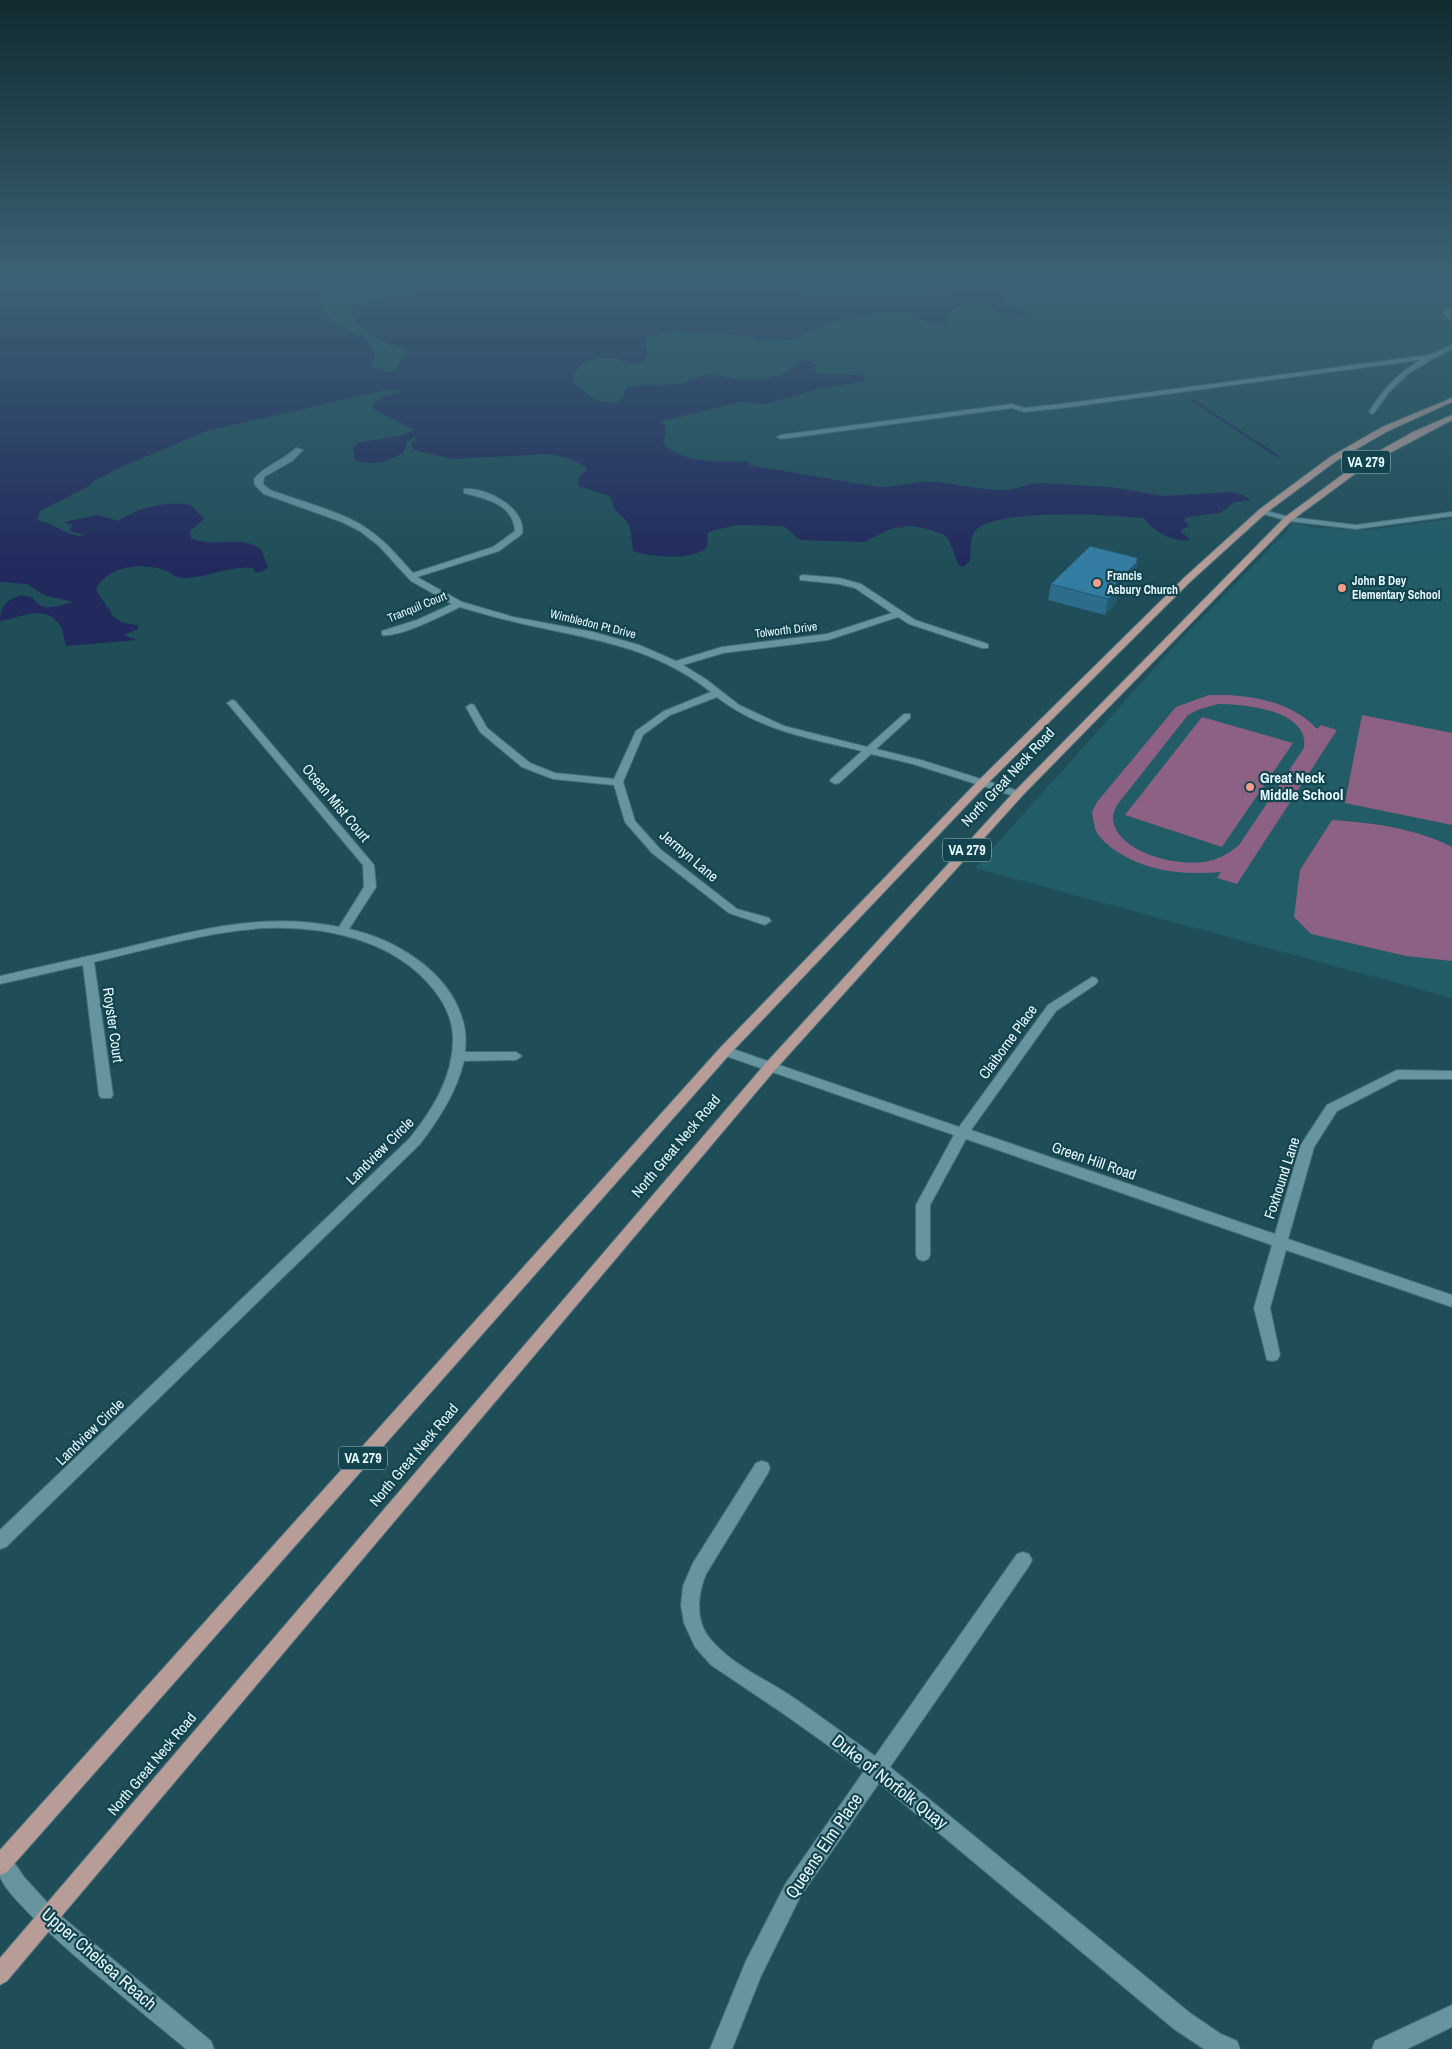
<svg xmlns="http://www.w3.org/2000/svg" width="1452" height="2049" font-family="'Archivo Narrow',sans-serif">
<rect width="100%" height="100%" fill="#1f4e58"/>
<path fill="#215c67" d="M 1452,519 L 1452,998 L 975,868 L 1174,646 L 1294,524 L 1319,528 L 1369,530 Z"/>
<g fill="#8d6184" fill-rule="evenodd">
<path d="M 1209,695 C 1247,694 1290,700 1317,729 L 1321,725 L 1337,730 L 1237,884 L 1217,878 L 1221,872 C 1184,875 1148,872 1116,851 C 1109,846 1100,839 1096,831 C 1094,826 1093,818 1092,812 L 1097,802 L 1176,707 ZM 1218,704 C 1244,704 1310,710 1304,748 L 1239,845 C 1228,854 1218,860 1204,862 C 1176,866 1118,853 1113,820 C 1112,815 1115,810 1117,805 L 1188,715 L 1200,709 Z"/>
<path d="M 1362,715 L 1452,733 L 1452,825 L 1345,803 Z"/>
<path d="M 1202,717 L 1293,743 L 1222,847 L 1125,815 Z"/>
<path d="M 1332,820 C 1373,823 1415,828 1452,847 L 1452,961 L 1406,956 L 1311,934 L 1294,917 L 1300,870 Z"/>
</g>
<path fill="#222a5d" d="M 0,279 L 329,279 L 320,289 L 319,296 L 325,314 L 347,330 L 365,337 L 376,355 L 370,366 L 387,372 L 398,369 L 399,362 L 406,354 L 405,350 C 387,344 348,330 353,307 L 387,295 L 427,286 L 467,280 L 508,281 L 520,279 L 779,279 L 805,292 L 822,295 L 842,291 L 910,293 L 989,285 L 997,286 L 1008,292 L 1004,299 C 1010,311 1023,312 1035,316 L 1001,314 L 978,300 L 965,303 L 949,312 L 947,318 L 950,327 L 923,321 L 912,313 L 885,312 L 838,320 L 791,339 L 778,341 L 756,340 L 756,336 L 683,332 L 675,330 L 645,338 L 647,356 C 644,361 640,364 634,364 C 628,364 624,361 619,359 C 602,355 571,361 573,383 L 595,400 L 619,404 L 618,401 L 623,396 L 627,386 L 680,384 L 708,374 L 742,380 L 762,380 L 785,374 L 800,361 L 811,361 L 816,365 L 814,370 L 817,374 L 861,375 L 867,381 L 821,388 L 767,404 L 739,402 L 663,421 L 661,423 L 665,424 L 665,437 L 663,443 C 677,462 725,463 748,461 L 749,465 L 878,487 C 898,487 917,480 937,482 C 960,484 982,491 1006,490 C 1019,489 1028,483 1040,483 L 1110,487 L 1163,496 L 1230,492 L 1241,494 L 1251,500 L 1235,502 L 1220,513 L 1187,517 L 1184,520 L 1189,526 L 1180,531 L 1190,540 C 1173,542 1153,532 1144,518 C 1112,515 1000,508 977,529 C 969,536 971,551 970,561 L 963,567 L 958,564 L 949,540 L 943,534 L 923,528 L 911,526 L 890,529 L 865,542 L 801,540 C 793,537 791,529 782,526 L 736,525 L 708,532 L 707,547 C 694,561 650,557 633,551 L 630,527 L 625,519 L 614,509 L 610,496 L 578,486 L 579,477 L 586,471 L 586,467 L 571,459 L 550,454 L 452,459 L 414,450 L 411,444 L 416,440 L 414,437 L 407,442 L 404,452 C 387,462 374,467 355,460 L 353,447 L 358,443 L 403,435 L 414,430 L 373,409 L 373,403 L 385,396 L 401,392 L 395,389 L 381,391 L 207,431 L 117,469 C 109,475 94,478 89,486 L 40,511 L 37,518 L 40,521 C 55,523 69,539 85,535 L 70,531 L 72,525 L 64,522 L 98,515 L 118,521 C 140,507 165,501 191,505 L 204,519 L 190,531 L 191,538 C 214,549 237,534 261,549 L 268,568 L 261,572 L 255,572 L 253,568 C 230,565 208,578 184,578 C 174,578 172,573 164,570 C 142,562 106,566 96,590 L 114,617 L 123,623 L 138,625 L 138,629 L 124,635 L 137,640 L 67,646 C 63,640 64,633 61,627 C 47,602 20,618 0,621 C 0,606 7,599 22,595 L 33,598 C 41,613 60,606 73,602 L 44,595 L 27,584 L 0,582 Z"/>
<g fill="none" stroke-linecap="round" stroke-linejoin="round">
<path stroke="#222a5d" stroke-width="2.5" d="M 1194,401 L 1277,456"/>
<defs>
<g id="minor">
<path d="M 1452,305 L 1450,314 L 1452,322 L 1444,314 Z"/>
<path d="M 1452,345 L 1452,349 L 1431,360 L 1408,374 L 1389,392 L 1374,413 L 1372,414 L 1369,412 C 1382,390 1398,373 1420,360 L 1062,408 L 1024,412 L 1012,408 L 781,439 L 777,437 L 781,435 L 1012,404 L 1024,408 L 1062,404 L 1429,355 Z"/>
<path d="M 296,448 L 303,450 L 292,461 L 264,477 L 263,484 L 270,490 C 299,501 341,511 366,528 C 385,540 398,557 413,573 L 493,547 L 515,531 C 513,504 487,499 464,493 L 464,489 C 486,487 527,508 522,534 L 499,551 L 417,577 L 462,602 L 513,617 L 593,632 L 639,645 L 676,661 L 722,647 L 827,634 L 892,613 L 855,588 L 839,584 L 800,580 L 800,576 L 803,575 L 839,578 L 861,584 L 915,620 L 988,644 L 988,648 L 982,648 L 909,624 L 898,617 L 828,640 L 723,653 L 683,665 L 707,680 L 739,705 L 784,726 L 867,747 L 904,714 L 910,714 L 910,718 L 876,749 L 921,760 L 1022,792 L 1023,794 L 1018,797 L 1014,796 L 913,764 L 871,754 L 839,783 L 835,784 L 830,781 L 831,779 L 862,751 C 811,739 759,730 717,697 L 670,715 L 643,735 L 623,782 L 635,821 L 660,849 L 737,909 L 769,918 L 771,921 L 765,925 L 729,913 L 652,853 L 625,822 L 614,785 L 553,779 L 522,767 L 480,732 L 466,707 L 471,704 L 474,705 L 487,728 L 530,763 L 555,773 L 614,779 L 636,731 L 664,711 L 711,692 C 649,643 585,639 511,621 C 494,617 477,612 460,607 C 443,615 399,638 382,635 L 382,631 L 417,620 L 452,604 L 411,581 L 379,546 L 360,531 L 342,522 L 264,494 L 255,485 L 254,479 C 264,466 284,460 296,448 Z"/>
<path d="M 1260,509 L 1289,517 L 1356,525 L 1452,512 L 1452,516 L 1356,529 L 1288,521 L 1260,513 Z"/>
<path d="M 232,700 L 235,701 L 374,865 L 376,887 L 349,929 C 395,939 448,971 462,1018 C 466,1029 466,1041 465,1052 L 516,1052 L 522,1056 L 516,1060 L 464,1061 C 456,1093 439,1119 420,1144 L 6,1547 L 0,1549 L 0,1530 L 410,1138 C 433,1109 453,1077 453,1039 C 453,1020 445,1004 434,990 C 395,940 326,926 266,928 C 207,931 151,949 94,962 L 113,1095 L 111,1098 L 101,1098 L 99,1095 L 83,965 L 0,984 L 0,976 C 40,967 80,958 120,949 C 192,931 264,911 339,927 L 364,887 L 363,865 L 229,705 L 227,703 Z"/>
<path d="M 1092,977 L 1096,978 L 1098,981 L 1096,984 L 1056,1011 L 971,1130 L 1275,1234 L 1300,1146 L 1327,1105 L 1397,1070 L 1452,1071 L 1452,1079 L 1399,1079 L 1337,1111 L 1314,1147 L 1288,1239 L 1452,1295 L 1452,1307 L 1286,1250 L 1270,1308 L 1280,1355 L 1277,1360 L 1272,1361 L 1267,1360 L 1254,1308 L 1272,1245 L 966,1139 L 930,1205 L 930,1255 L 928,1259 L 923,1261 L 918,1259 L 916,1255 L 916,1205 L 954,1135 L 720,1054 L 719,1051 L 725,1047 L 730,1048 L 959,1127 L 1048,1005 Z"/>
<path d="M 762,1461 L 768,1463 L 770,1468 L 768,1473 L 706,1574 C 698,1593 695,1618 708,1636 C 729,1664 766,1679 794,1698 C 822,1717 848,1737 875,1756 L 1017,1554 L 1023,1552 L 1029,1554 L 1032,1560 L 1029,1566 L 890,1767 L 1190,2013 L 1221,2034 L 1237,2041 L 1240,2049 L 1204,2049 L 1174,2029 L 879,1783 L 800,1897 L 761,1976 L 732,2049 L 710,2049 L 746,1961 L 786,1883 L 864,1771 L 781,1712 L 711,1665 L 695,1647 L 684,1623 L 681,1605 L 683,1586 L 693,1563 L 756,1463 Z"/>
<path d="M 0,1849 L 7,1852 L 24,1877 L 55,1911 L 211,2041 L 214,2049 L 186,2049 C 155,2022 7,1906 0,1876 C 0,1868 0,1857 0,1849 Z"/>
<path d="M 1452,2005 L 1452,2027 L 1407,2049 L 1372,2049 L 1375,2041 Z"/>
</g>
<g id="major">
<path d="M 1452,398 L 1452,402 L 1388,431 L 1336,461 L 1266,513 L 1191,581 L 986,785 L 730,1054 L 7,1872 L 0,1875 L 0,1850 L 720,1048 L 978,781 L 1185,577 L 1260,509 L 1330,457 L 1382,427 Z"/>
<path d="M 1452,415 L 1452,420 L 1367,465 L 1291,521 L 1022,796 L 775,1070 L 7,1981 L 0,1985 L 0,1958 L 765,1064 L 1014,792 L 1285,517 L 1361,461 L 1413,432 Z"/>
</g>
</defs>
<use href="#minor" stroke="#456e77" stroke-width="2"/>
<use href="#major" stroke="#456e77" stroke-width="2"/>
<use href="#minor" fill="#66949f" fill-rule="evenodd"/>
<use href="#major" fill="#b79c97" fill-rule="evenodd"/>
</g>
<path fill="#2d6c8b" d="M 1138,558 L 1135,577 L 1118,595 L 1116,603 L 1105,615 L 1048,600 L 1051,584 Z"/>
<path fill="#245871" d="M 1138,558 L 1135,577 L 1118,595 L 1116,603 L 1105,615 L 1108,599 L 1114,585 Z"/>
<path fill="#347da2" stroke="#245871" d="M 1090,546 L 1138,558 L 1136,561 L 1138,561 L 1114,585 L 1120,587 L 1108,599 L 1051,584 Z"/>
<linearGradient id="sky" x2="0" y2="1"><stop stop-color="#112b30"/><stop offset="0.49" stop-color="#3c6375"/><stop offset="1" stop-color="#3c6375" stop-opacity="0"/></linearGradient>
<rect width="1452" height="566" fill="url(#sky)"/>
<g fill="#f49e8a" stroke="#13434d" stroke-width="2">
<circle cx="1097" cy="583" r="5"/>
<circle cx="1342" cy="588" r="5"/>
<circle cx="1250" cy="787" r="5"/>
</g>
<g text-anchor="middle" stroke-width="4.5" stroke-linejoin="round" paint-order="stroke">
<g font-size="12" font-weight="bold" fill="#e6f9fe" stroke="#13434d" text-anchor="start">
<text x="1107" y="580">Francis<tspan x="1107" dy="14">Asbury Church</tspan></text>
<text x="1352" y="585">John B Dey<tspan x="1352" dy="14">Elementary School</tspan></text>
</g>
<g font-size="12" fill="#e6f9fe" stroke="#13434d">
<text transform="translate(417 607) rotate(-22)" y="4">Tranquil Court</text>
<text transform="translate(593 624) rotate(14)" y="4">Wimbledon Pt Drive</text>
<text transform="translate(786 630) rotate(-7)" y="4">Tolworth Drive</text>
</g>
<g fill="#13434d" stroke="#a7c2c9" stroke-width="1">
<rect x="1342" y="450.5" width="48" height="23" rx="4"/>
<rect x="943" y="838.5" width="48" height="23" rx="4"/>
<rect x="339" y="1446.5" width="48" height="23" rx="4"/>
</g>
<g font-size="14" font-weight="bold" fill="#e6f9fe">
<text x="1366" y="467">VA 279</text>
<text x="967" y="855">VA 279</text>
<text x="363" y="1463">VA 279</text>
</g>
<g font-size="15" fill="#e6f9fe" stroke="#13434d">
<text transform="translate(1008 777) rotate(-47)" y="5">North Great Neck Road</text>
<text transform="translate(336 803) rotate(50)" y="5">Ocean Mist Court</text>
<text transform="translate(689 856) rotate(40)" y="5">Jermyn Lane</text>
<text transform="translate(113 1025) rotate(82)" y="5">Royster Court</text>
<text transform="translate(1008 1042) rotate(-54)" y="5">Claiborne Place</text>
<text transform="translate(676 1146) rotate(-50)" y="5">North Great Neck Road</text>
<text transform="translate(380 1151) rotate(-45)" y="5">Landview Circle</text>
<text transform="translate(1094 1161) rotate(19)" y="5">Green Hill Road</text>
<text transform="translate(1282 1178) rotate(-72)" y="5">Foxhound Lane</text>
<text transform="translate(90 1432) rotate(-44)" y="5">Landview Circle</text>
<text transform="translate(414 1455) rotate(-50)" y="5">North Great Neck Road</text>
<text transform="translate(152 1764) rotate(-50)" y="5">North Great Neck Road</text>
</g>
<g font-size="15" font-weight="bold" fill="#e6f9fe" stroke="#13434d" text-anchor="start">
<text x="1260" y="783">Great Neck<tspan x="1260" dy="17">Middle School</tspan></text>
</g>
<g font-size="18" fill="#e6f9fe" stroke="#13434d">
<text transform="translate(890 1782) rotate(38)" y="6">Duke of Norfolk Quay</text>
<text transform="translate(824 1846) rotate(-56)" y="6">Queens Elm Place</text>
<text transform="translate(99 1959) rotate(41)" y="6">Upper Chelsea Reach</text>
</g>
</g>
</svg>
